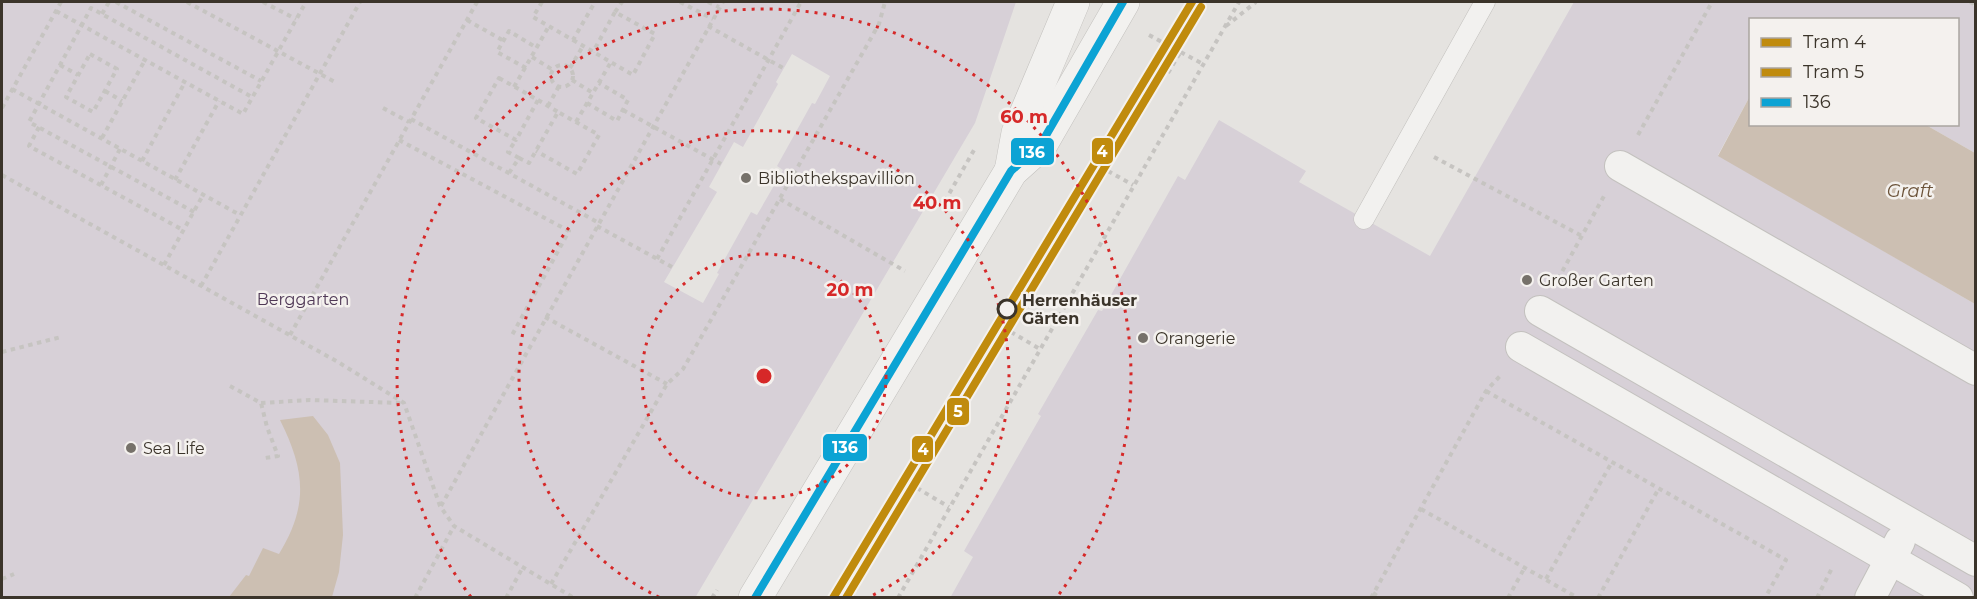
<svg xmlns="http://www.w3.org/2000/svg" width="1977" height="599" font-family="Montserrat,sans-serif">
<rect width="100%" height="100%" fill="#e5e3e0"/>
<g fill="#d7d0d7" fill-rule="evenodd">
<path d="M 2,2 L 1016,2 L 975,123 L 695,598 L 2,597 ZM 792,54 L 830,76 L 815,104 L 812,103 L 777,166 L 783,170 L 757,215 L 751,212 L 717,273 L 719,274 L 703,303 L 664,282 L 717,192 L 709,187 L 734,142 L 743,147 L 778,84 L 776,82 Z"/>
<path d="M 1574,2 L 1967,2 L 1975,7 L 1975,153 L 1926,125 L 1958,124 L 1958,20 L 1750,20 L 1750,96 L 1718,155 L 1975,304 L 1975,597 L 950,598 L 973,557 L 964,551 L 1041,416 L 1038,414 L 1098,310 L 1102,311 L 1178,176 L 1185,180 L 1219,120 L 1306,171 L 1299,182 L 1430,256 Z"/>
</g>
<g fill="#ccbfb2">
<path d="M 1750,96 L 1750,124 L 1926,125 L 1975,153 L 1975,304 L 1718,156 Z"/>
<path d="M 313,416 L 328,435 L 340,463 L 343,535 L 339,572 L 332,597 L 229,597 L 246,575 L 249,576 L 263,548 L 279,554 C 309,505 305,470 280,420 Z"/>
</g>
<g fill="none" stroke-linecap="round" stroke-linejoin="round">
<defs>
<path id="service" d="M 1364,219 L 1485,2"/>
<g id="pedestrian">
<path d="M 1620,166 L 1976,370"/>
<path d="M 1540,311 L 1976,561"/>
<path d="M 1521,347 L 1958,598"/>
<path d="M 1870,598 L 1900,541"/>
</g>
<g id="tertiary">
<path d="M 1011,171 L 1018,133 L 1073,2"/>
<path d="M 755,598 L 1011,171 L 1041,144 L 1123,2"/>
</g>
</defs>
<use href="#service" stroke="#c3c1be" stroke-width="21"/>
<use href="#pedestrian" stroke="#c3c1be" stroke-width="32"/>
<use href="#tertiary" stroke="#c3c1be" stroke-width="34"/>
<g stroke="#c6c4c1" stroke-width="4" stroke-dasharray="4.5 4.5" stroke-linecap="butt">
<path d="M 116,2 L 261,81"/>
<path d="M 187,2 L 335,82"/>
<path d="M 263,2 L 296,19"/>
<path d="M 542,2 L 533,17 L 573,40 L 595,2"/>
<path d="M 680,2 L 713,19"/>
<path d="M 708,2 L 719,7"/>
<path d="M 1970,2 L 1976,5"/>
<path d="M 56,11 L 243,114 L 306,2"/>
<path d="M 615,12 L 622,2"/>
<path d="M 102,14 L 109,2"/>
<path d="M 467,20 L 504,41"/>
<path d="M 708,26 L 783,68"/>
<path d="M 1226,26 L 1256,2"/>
<path d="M 1149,35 L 1203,64"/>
<path d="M 573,40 L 633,75 L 655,34 L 615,12 L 593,52"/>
<path d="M 90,54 L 117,69 L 93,112 L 66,97 Z"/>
<path d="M 532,57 L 553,70"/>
<path d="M 60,65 L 78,75"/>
<circle cx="562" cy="76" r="11"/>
<path d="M 526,68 L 497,52 L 509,31 L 537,48"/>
<path d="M 570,68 L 583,46"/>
<path d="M 1168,73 L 1180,53"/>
<path d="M 499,78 L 538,100 L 516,140 L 476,118 Z"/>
<path d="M 572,80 L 593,93"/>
<path d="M 514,87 L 549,26"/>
<path d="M 12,89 L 240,215"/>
<path d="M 105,91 L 122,101"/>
<path d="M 538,100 L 558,112"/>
<path d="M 587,103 L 617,121 L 628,100 L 599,83"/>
<path d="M 548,106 L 559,86"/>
<path d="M 2,108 L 61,2"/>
<path d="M 383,108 L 409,122"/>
<path d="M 623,110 L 721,164"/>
<path d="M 411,119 L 599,223"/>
<path d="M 576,122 L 611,62"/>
<path d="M 39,127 L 29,146 L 183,230"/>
<path d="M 1638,135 L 1712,2"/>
<path d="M 102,138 L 145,60"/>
<path d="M 399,140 L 569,231 L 511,337"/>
<path d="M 1434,157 L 1582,236"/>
<path d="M 519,158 L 529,163 L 558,112 L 599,135 L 577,174 L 536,151"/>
<path d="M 142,161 L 185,82"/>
<path d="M 1108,171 L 1133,185"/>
<path d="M 509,173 L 519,158 L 508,152 L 516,140"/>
<path d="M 2,175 L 338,362 L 404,403 L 440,506 L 454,526 L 574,598"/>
<path d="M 175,180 L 219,101"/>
<path d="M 101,185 L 120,149"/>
<path d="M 780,199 L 905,271"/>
<path d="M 945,201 L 974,150"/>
<path d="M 194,212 L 29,122 L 91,8 L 252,97"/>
<path d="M 597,226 L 672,267"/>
<path d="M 657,259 L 801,2"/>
<path d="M 164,265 L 203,195"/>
<path d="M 1558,279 L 1604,196"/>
<path d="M 201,286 L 360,2"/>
<path d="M 545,317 L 667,384"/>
<path d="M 1011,332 L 1040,349"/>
<path d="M 290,335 L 477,2"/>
<path d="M 2,352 L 61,337"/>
<path d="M 230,386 L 261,403 L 267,427 L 278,456 L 265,458"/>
<path d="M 1486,391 L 1786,560 L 1765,598"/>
<path d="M 261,403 L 310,400 L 401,403"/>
<path d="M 917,488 L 949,507"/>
<path d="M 441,506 L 723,2"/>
<path d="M 1421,509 L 1578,598"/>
<path d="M 2,579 L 14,574"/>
<path d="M 1546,579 L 1612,462"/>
<path d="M 551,584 L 667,384 L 683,369 L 879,24 L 885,2"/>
<path d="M 1373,593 L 1380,598"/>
<path d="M 415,598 L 454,526"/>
<path d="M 506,598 L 523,567"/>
<path d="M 712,598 L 717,590"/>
<path d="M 851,598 L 856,589"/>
<path d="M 898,598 L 1239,2"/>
<path d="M 1371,598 L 1486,391 L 1501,375"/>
<path d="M 1508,598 L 1525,567"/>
<path d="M 1598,598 L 1659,488"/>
<path d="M 1817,598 L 1833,566"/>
</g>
<use href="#service" stroke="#f2f1ef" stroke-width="20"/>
<use href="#pedestrian" stroke="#f2f1ef" stroke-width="30"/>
<use href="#tertiary" stroke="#f2f1ef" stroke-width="33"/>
<defs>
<path id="bus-1" d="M 755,598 L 1011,171 L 1041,144 L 1123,2"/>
</defs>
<use href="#bus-1" stroke="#f4f1ee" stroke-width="12"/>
<use href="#bus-1" stroke="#0ca3d4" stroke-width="8"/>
<defs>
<path id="tram-1" d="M 833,598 L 1192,2"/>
<path id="tram-2" d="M 846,598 L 1201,7"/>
</defs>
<use href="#tram-1" stroke="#f4f1ee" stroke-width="12"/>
<use href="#tram-2" stroke="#f4f1ee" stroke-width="12"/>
<use href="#tram-1" stroke="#c08b0d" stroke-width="8"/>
<use href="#tram-2" stroke="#c08b0d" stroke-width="8"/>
</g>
<g fill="none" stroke="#d62828" stroke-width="3" stroke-dasharray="3 6">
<circle cx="764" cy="376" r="122"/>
<path d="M659 597A245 245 0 1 1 869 597"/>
<path d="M471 597A367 367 0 1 1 1057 597"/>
</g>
<g fill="#76716a" stroke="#f4f1ee" stroke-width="2">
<circle cx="746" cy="178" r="6"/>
<circle cx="1527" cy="280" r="6"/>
<circle cx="1143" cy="338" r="6"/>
<circle cx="131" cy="448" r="6"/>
</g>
<circle fill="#f4f1ee" stroke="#3b342a" stroke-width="3" cx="1007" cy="309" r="9"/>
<g text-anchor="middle" stroke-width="5" stroke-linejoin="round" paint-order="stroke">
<g font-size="16" fill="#3b342a" stroke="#f4f1ee" text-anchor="start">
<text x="758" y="184">Bibliothekspavillion</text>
<text x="1539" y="286">Großer Garten</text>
<text x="1155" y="344">Orangerie</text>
<text x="143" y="454">Sea Life</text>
</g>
<g font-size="16" fill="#4f3856" stroke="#f4f1ee">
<text x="303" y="305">Berggarten</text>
</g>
<g font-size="16" font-weight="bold" fill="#3b342a" stroke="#f4f1ee" text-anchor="start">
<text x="1022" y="306">Herrenhäuser<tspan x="1022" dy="18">Gärten</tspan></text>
</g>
<g font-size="18" font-style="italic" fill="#6b5238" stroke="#f4f1ee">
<text x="1910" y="197">Graft</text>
</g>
</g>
<circle cx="764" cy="376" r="9" fill="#d62828" stroke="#f4f1ee" stroke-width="3"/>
<g font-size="18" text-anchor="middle" font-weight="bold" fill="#d62828" stroke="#f4f1ee" stroke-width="5" stroke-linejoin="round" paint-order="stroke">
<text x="1024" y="123">60 m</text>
<text x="937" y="209">40 m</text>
<text x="850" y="296">20 m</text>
</g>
<g stroke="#f4f1ee" stroke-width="2">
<rect x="1091" y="137" width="23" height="28" rx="6" fill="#c08b0d"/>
<rect x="1010" y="137" width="45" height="29" rx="6" fill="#0ca3d4"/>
<rect x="946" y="397" width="24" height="29" rx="6" fill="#c08b0d"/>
<rect x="822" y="433" width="46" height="29" rx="6" fill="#0ca3d4"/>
<rect x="911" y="435" width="23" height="28" rx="6" fill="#c08b0d"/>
</g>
<g font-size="16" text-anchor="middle" font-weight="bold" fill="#fff">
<text x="1102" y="157">4</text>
<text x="1032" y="158">136</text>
<text x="958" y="417">5</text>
<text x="845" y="453">136</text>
<text x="923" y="455">4</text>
</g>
<rect width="1977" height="599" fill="none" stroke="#3b342a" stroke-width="6"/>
<rect x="1749" y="18" width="210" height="108" fill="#f4f1ee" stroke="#aaa5a0" stroke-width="1.5"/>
<rect x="1761" y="38" width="30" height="9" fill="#c08b0d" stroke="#aaa5a0" stroke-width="1.5"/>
<text x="1803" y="48" font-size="18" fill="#3b342a">Tram 4</text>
<rect x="1761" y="68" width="30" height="9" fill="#c08b0d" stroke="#aaa5a0" stroke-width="1.5"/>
<text x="1803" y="78" font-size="18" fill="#3b342a">Tram 5</text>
<rect x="1761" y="98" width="30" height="9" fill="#0ca3d4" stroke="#aaa5a0" stroke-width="1.5"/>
<text x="1803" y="108" font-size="18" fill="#3b342a">136</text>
</svg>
